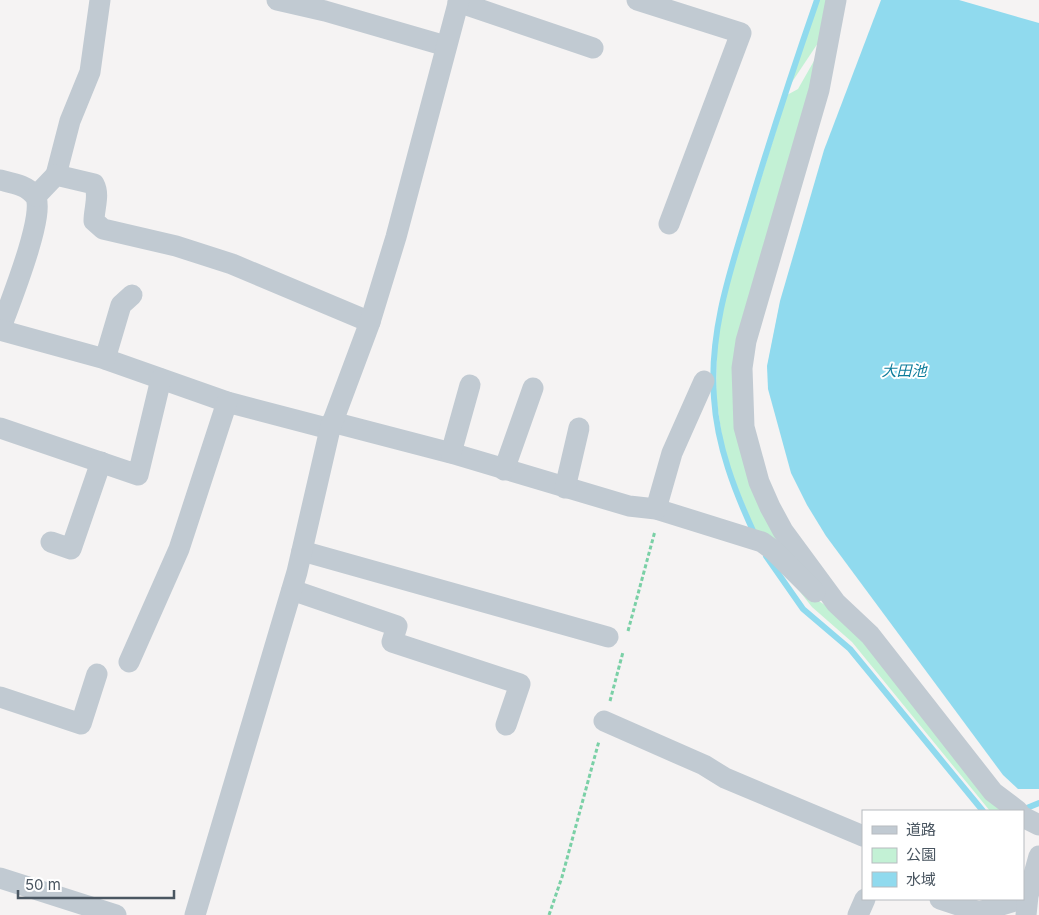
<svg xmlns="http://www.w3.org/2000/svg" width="1039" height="915" font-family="Inter,'Noto Sans JP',sans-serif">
<rect width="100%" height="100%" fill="#f5f3f3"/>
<g fill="#c3f1d5">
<path d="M 819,0 L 829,0 L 824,34 L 790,85 Z"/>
<path d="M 823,45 L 733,405 L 818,590 L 757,535 L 733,477 L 723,444 L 716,396 L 717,345 L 725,294 L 787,95 L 798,89 Z"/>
<path d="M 775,560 L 816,599 L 850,622 L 1002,811 L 990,811 L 852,642 L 812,607 Z"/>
</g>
<path fill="#90daee" d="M 881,0 L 959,0 L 1039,23 L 1039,789 L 1018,789 L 1003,775 L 826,536 L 807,505 L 791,473 L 768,389 L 767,366 L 780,301 L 824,150 Z"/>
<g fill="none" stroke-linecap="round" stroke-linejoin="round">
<g stroke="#90daee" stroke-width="6">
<path d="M 755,535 C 735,492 717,446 714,398 C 709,332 730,271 749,209 C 770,139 793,69 817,0"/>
<path d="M 766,556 L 803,609 L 850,649 L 983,811"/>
<path d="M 1022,810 L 1039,803"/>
</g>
<g stroke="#7ad0a6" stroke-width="3" stroke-dasharray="4 2.5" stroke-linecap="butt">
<path d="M 628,631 L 655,531"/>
<path d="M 610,701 L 623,652"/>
<path d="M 549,915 L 562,877 L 599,741"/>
</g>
<g stroke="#c1cad2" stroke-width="21">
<path d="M 277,0 L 325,11 L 446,46"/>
<path d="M 637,0 L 741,33 L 669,224"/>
<path d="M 836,0 L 819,90 L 746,341 L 742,368 L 744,427 L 759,482 L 770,507 L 783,531 L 836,603 L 870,635 L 993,792 L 1018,811"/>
<path d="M 458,2 L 593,48"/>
<path d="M 56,175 L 70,121 L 90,72 L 100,0"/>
<path d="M 0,180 C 12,183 27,185 35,196 C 47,212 8,308 0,330"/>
<path d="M 36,196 L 56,175 L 94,184 C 100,195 94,208 94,221 L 103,229 L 176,246 L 232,264 L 370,322"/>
<path d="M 0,330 L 105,359 L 227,402 L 330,429"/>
<path d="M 105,359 L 121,305 L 132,295"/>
<path d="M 332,422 L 451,453 L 629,506 L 656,509 L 762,542 L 773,550 L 815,592"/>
<path d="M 0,428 L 138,475 L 161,379"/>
<path d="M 451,453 L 470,385"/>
<path d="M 504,470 L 533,388"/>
<path d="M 565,488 L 579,428"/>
<path d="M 656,509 L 672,453 L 704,381"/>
<path d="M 51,542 L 71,549 L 101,462"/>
<path d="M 302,551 L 608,637"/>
<path d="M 292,590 L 397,626 L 392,642 L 520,684 L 506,725"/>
<path d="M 129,662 L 179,549 L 227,402"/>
<path d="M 0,697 L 81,724 L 97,674"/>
<path d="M 604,721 L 704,765 L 725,778 L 863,836"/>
<path d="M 1023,817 L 1039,825"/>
<path d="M 0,878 L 116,915"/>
<path d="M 940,899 L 979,912 L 1021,899"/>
<path d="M 195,915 L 297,572 L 330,429 L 370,322 L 396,237 L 459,0"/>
<path d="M 858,915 L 865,899"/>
<path d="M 1026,915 L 1028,896 L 1039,856"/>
</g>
</g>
<g text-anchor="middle" stroke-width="4" stroke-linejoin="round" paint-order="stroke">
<g font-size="15" font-style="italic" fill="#0c7c9b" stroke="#fff">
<text x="904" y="376">大田池</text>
</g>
</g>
<rect x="862" y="810" width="162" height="90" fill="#ffffff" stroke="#b7bbc0"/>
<rect x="872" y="826" width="25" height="8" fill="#c1cad2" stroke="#b7bbc0"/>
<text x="906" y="835" font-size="15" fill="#4a5661">道路</text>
<rect x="872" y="848" width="25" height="15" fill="#c3f1d5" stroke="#b7bbc0"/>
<text x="906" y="860" font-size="15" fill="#4a5661">公園</text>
<rect x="872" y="872" width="25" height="15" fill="#90daee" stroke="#b7bbc0"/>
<text x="906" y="885" font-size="15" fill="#4a5661">水域</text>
<path d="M18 890v8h156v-8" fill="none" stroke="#4a5661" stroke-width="2.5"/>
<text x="25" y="890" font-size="15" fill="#4a5661" stroke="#ffffff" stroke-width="4" paint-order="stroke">50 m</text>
</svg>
